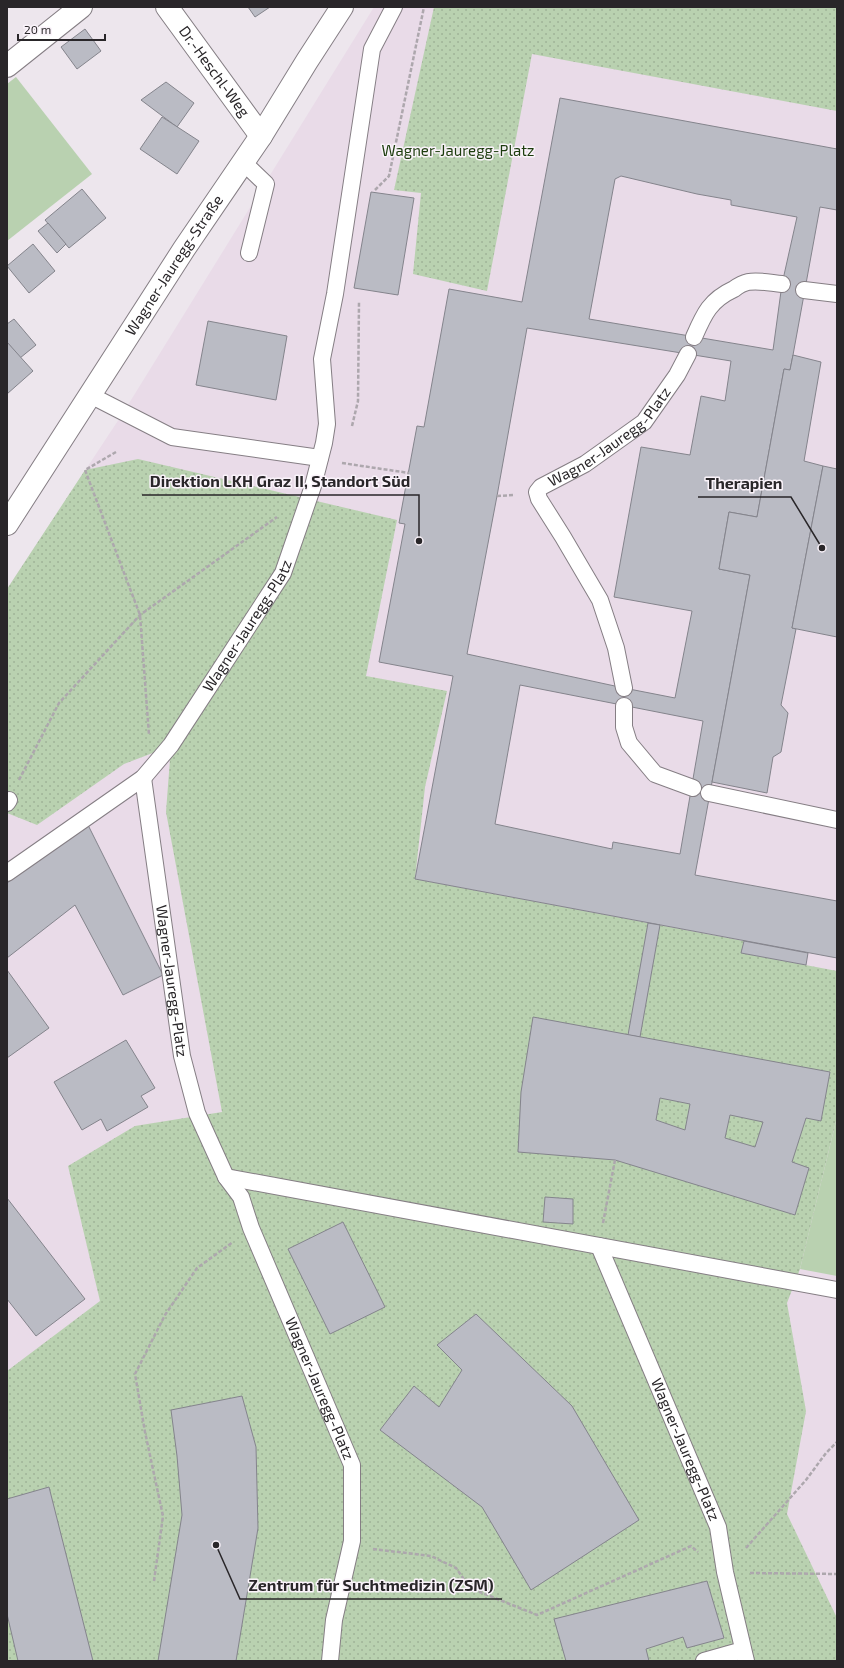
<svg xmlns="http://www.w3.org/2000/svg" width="844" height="1668" font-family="'Exo 2',sans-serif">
<defs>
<pattern id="park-dots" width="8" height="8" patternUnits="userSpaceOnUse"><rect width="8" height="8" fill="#b9d1b0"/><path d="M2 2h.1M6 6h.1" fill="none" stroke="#9fb397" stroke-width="1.8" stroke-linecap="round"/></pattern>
</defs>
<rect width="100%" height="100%" fill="#ede6ed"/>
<path fill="#e9dbe8" d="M 374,7 L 837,7 L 837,1661 L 7,1661 L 7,589 L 123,413 Z"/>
<g fill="#b9d1b0">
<path d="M 16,77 L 92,174 L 7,241 L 7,84 Z"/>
<path d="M 837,1117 L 837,1276 L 800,1269 Z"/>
</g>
<g fill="url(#park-dots)">
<path d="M 434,7 L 837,7 L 837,111 L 532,54 L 487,291 L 413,274 L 421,193 L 394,190 Z"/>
<path d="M 138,459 L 397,520 L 366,676 L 447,691 L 425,787 L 415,879 L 744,941 L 742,953 L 837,971 L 837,1117 L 800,1269 L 787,1303 L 806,1411 L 787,1514 L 837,1618 L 837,1661 L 7,1661 L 7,1371 L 100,1301 L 68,1166 L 135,1126 L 222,1112 L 166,812 L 171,746 L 124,764 L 37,825 L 7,813 L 7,589 L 85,470 Z"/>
</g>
<g fill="#babbc4" stroke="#84848c" fill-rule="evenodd">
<path d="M 248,7 L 270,7 L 255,17 Z"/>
<path d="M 85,29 L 101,51 L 77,69 L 61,47 Z"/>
<path d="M 166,82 L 194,103 L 177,127 L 141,100 Z"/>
<path d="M 560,98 L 837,149 L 837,210 L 820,207 L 793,355 L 790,370 L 784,369 L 757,517 L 729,512 L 719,569 L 750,575 L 695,875 L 837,901 L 837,958 L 415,879 L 453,676 L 379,662 L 405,524 L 399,523 L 417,426 L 424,427 L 449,289 L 522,302 ZM 621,176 L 697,194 L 731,200 L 731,205 L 797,217 L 782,284 L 773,350 L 589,319 L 615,179 ZM 527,328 L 731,361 L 725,401 L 701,396 L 690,455 L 641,447 L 614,597 L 692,611 L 675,698 L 624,688 L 467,654 L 497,496 ZM 520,685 L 703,721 L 680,854 L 613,842 L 612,849 L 495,824 Z"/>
<path d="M 162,117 L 199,141 L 177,174 L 140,149 Z"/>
<path d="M 82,189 L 106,218 L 69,248 L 45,220 Z"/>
<path d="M 371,192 L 414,198 L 398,295 L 354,288 Z"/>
<path d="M 48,223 L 66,244 L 57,253 L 38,231 Z"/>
<path d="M 33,244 L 55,271 L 29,293 L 7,266 Z"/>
<path d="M 14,319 L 36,345 L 20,358 L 7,342 L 7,324 Z"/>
<path d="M 208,321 L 287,336 L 276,400 L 196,385 Z"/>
<path d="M 7,342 L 33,371 L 7,394 Z"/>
<path d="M 793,355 L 821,362 L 804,461 L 823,466 L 792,628 L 796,629 L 781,705 L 788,713 L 781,752 L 773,757 L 767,793 L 712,782 L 750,575 L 719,569 L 729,512 L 757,517 L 784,369 L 790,370 Z"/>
<path d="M 823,466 L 837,469 L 837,637 L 792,628 Z"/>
<path d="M 88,825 L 163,975 L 123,995 L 75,905 L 7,958 L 7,883 Z"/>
<path d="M 648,923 L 660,925 L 640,1037 L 628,1035 Z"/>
<path d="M 744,941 L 808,953 L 806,965 L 741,953 Z"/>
<path d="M 7,970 L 49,1028 L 7,1058 Z"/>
<path d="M 533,1017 L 830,1072 L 821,1121 L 806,1118 L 792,1162 L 809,1168 L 795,1215 L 615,1160 L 518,1152 L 521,1092 ZM 660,1098 L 690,1104 L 685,1130 L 656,1120 ZM 730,1115 L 763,1122 L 755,1147 L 725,1138 Z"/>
<path d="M 126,1040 L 155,1088 L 141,1096 L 148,1107 L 107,1131 L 101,1119 L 82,1130 L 54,1082 Z"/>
<path d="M 545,1197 L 573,1199 L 573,1224 L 543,1222 Z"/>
<path d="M 7,1198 L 85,1299 L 36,1336 L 7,1299 Z"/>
<path d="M 343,1222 L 385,1307 L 330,1334 L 288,1249 Z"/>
<path d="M 476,1314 L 572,1406 L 639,1520 L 531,1590 L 482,1507 L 380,1430 L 414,1386 L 439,1407 L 462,1370 L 437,1345 Z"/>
<path d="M 242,1396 L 256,1447 L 258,1528 L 236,1661 L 158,1661 L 182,1515 L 177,1456 L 171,1410 Z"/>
<path d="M 49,1487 L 93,1661 L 18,1661 L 7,1614 L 7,1499 Z"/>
<path d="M 707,1581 L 724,1638 L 687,1648 L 683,1637 L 646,1649 L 649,1661 L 566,1661 L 554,1619 Z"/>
</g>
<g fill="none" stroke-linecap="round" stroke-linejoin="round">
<defs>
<g id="service">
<path d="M 243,162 L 266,184 L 249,253"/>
<path d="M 804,290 L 837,294"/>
<path d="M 694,337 C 704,314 710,300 734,289 C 738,286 743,283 748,282 C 759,280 771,283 782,284"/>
<path d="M 90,395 L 172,437 L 320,458"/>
<path id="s1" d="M 624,688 L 616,648 L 600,600 L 563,537 L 539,499 L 537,492 L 541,487 L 585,464 L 644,422 L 677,375 L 688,354"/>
<path d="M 624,706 L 624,727 L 629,743 L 655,774 L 693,788"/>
<path id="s2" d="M 143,778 L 182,1056 L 197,1113 L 226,1177 L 241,1197 L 251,1228 L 352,1465 L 352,1541 L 334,1620 L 330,1661"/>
<path d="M 709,793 L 837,820"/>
<path d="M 7,803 L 9,800"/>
<path id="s3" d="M 7,873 L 143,778 L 171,745 L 283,573 L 313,486 L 324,443 L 327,424 L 322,359 L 335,294 L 372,49 L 394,7"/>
<path d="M 226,1177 L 837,1290"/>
<path id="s4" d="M 599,1246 L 718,1527 L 725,1572 L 746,1661"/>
<path d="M 704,1661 L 743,1650"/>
</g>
<g id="minor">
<path id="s5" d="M 167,7 L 261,136"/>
<path d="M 7,66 L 81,7"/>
</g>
<g id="secondary">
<path id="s6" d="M 7,524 L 184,249 L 261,136 L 307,61 L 342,7"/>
</g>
</defs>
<use href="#service" stroke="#857e84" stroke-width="18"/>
<use href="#minor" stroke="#857e84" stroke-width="24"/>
<use href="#secondary" stroke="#857e84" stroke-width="24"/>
<g stroke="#ada7ad" stroke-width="2.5" stroke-dasharray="4 2" stroke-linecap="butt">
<path d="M 375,190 L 389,176 L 424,7"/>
<path d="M 352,426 L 358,401 L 359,302"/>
<path d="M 116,452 L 85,470 L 140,615 L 149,735"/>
<path d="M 342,463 L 409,473"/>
<path d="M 497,496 L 515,495"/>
<path d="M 19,780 L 59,703 L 140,615 L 277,517"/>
<path d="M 603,1223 L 615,1160"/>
<path d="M 746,1548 L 806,1480 L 826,1453 L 837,1442"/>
<path d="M 373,1549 L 431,1556 L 456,1568 L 470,1588 L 537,1615 L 691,1546 L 698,1552"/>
<path d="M 750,1573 L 837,1574"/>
<path d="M 154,1581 L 163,1516 L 145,1432 L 135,1374 L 165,1315 L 197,1268 L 233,1242"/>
</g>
<use href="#service" stroke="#fff" stroke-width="16"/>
<use href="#minor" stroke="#fff" stroke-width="22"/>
<use href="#secondary" stroke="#fff" stroke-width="22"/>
</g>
<g text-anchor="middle" stroke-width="3" stroke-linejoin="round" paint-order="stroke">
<g font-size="15" fill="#292629" stroke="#faf3fa">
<text dy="5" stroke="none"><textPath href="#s5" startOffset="80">Dr.-Heschl-Weg</textPath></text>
<text dy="5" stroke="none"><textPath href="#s6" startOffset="308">Wagner-Jauregg-Straße</textPath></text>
<text dy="5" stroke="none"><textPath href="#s1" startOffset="309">Wagner-Jauregg-Platz</textPath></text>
<text dy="5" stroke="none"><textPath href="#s3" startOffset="351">Wagner-Jauregg-Platz</textPath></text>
<text dy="5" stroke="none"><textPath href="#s2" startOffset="205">Wagner-Jauregg-Platz</textPath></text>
<text dy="5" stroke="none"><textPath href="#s2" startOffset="642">Wagner-Jauregg-Platz</textPath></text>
<text dy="5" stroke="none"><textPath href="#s4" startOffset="221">Wagner-Jauregg-Platz</textPath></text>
</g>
<g font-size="15" fill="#1c3c0d" stroke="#faf3fa">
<text x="458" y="156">Wagner-Jauregg-Platz</text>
</g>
</g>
<path fill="none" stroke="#292629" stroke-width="1.5" d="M419 541L419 495H142M822 548L791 497H698M216 1545L240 1599H502"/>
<g fill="#292629" stroke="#faf3fa" stroke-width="1.5">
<circle cx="419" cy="541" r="4"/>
<circle cx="822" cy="548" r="4"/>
<circle cx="216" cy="1545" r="4"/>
</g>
<g font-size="16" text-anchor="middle" font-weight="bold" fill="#292629" stroke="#faf3fa" stroke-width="3" stroke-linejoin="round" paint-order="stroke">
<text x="280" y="487">Direktion LKH Graz II, Standort Süd</text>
<text x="744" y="489">Therapien</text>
<text x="371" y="1591">Zentrum für Suchtmedizin (ZSM)</text>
</g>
<rect width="844" height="1668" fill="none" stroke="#292629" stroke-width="16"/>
<path d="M18 34v6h87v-6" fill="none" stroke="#292629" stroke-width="2"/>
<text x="24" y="34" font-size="12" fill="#292629" stroke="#faf3fa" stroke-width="3" paint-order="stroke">20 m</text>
</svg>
